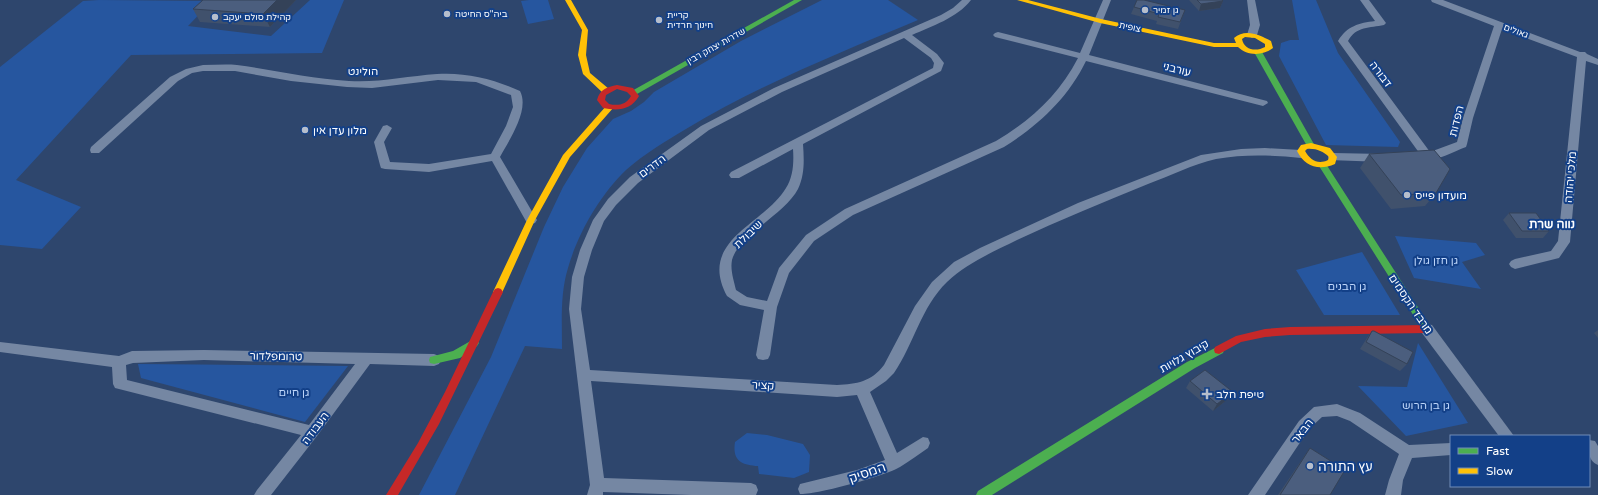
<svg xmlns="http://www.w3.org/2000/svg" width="1598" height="495" font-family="'Varela Round','Noto Sans Hebrew',sans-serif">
<rect width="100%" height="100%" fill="#2e466d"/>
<g fill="#26569f">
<path d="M 99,0 L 212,1 L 188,26 L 271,36 L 310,0 L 344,0 L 322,53 L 131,55 L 16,180 L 81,207 L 42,249 L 0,245 L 0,67 L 83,1 Z"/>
<path d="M 529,0 L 548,0 L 554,19 L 528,24 L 521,1 Z"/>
<path d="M 822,0 L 888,0 L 918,20 C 839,53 759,85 686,129 C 666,141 644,154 626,170 C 600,195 578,233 568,268 C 560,294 562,322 562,349 L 525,346 L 455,495 L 419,495 L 491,357 L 544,227 L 563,187 L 587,148 L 613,119 L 631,111 L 644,102 L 654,92 L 741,41 Z"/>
<path d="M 1292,0 L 1316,0 L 1338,53 L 1400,142 L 1398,147 L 1326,145 L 1279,56 L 1281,43 L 1290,40 L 1299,40 Z"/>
<path d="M 1395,236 L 1476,243 L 1485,255 L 1462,262 L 1481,289 L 1414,278 Z"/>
<path d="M 1362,252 L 1400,315 L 1324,315 L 1296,270 Z"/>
<path d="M 1418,343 L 1468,423 L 1406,436 L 1358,386 L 1407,387 Z"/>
<path d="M 138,364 L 348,366 L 305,422 L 141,378 Z"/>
<path d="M 747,433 L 767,435 L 803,444 L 810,455 L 809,472 L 794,478 L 759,474 L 758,466 C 742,465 732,461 735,442 Z"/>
</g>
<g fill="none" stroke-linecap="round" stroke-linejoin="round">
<g fill="#7587a3" fill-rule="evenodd">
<path d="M 962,0 L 971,0 C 957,18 932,26 912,35 L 937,54 L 944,63 L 941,71 L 803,144 C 804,159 805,174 798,189 C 785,214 738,236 732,260 C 730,270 734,281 736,290 L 747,297 L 767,301 L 779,268 L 806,235 L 845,209 L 996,141 C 1031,120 1059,95 1078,58 L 995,37 L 993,35 L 995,33 L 998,32 L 1080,53 L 1103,0 L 1111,0 L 1089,55 L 1267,101 L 1268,103 L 1263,106 L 1086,61 C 1068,98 1039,125 1004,147 L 853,215 L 814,241 L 789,273 L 777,307 L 770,355 L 768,359 L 763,360 L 758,359 L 756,355 L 764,310 L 740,305 L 727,296 C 697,240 764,225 786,188 C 793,177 794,163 793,149 L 739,178 L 731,178 L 729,175 L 731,172 L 933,68 L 934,63 L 931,58 L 904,38 L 782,92 L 709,130 L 638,183 L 616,205 L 604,221 L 592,250 L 584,277 L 581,309 L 590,370 L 837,385 C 857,384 871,382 884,365 L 915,306 L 932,282 L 954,262 L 980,248 L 1078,203 L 1201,155 L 1241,149 L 1265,148 L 1301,150 L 1305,151 L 1306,154 L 1305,157 L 1301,158 C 1273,155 1244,154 1216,159 C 1193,164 1170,176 1148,184 C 1104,202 1060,220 1017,240 C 993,252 967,263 947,282 C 921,307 914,344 894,373 L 886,381 L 870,392 L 897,453 L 923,437 L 928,438 L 930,443 L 928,448 C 919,454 910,461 900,467 C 885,476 816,495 800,494 L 798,489 L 800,484 L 857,470 L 885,460 L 857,395 L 837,397 L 591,381 L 604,478 L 751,483 L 756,485 L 758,490 L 756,495 L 691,495 L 603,492 L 603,495 L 587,495 L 590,485 L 569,309 L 572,277 L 580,250 L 593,220 L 608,199 L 630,177 L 701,126 L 774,88 L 941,15 L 953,8 Z"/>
<path d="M 1247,0 L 1255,0 L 1260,25 L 1257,35 L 1252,38 L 1247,35 L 1250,25 Z"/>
<path d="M 1360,0 L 1369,0 L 1386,23 L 1384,25 C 1370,28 1356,26 1348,41 L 1430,152 L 1457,142 L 1463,118 L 1494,26 L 1432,2 L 1431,0 L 1443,0 L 1580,52 L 1585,52 L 1587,54 L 1598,59 L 1598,65 L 1586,61 L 1570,242 L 1559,258 L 1515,269 L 1511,267 L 1509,264 L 1511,261 L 1515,259 L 1551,251 L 1558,241 L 1577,57 L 1502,29 L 1473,118 L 1467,144 L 1466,147 C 1452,152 1433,164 1417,160 L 1416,157 L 1420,154 L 1338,41 C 1347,26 1359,23 1375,21 Z"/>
<path d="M 203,65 C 214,65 226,64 237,65 C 274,70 311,79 349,81 C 378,83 407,76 437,74 C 465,72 494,79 520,91 C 530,110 509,140 500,157 L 537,220 L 535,223 L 531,224 L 527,223 L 492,161 L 429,172 L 385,169 L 381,168 L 380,165 L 374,142 L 383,126 L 387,125 L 392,128 L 384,142 L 390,162 L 429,164 L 491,154 L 506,126 L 513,107 L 511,95 L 476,82 L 438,80 L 372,88 L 347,87 L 291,81 L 235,71 L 203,71 L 192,73 L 178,81 L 99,153 L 91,153 L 90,150 L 91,147 L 170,77 L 186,69 Z"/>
<path d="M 1333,153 L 1383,154 L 1387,155 L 1388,158 L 1387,161 L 1383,162 L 1329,160 L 1328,157 L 1329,154 Z"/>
<path d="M 1427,324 L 1432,325 L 1514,436 L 1499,436 L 1422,333 L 1420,329 L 1422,325 Z"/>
<path d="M 0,342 L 119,356 L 132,351 L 204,350 L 434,354 L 439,356 L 441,360 L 439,364 L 434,366 L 370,364 L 317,436 L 271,495 L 254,495 L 257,490 L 301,435 L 115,388 L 113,384 L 112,367 L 0,352 ZM 204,360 L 355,364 L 309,425 L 127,380 L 126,365 L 133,363 Z"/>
<path d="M 1337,404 L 1360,413 L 1409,445 L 1451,443 L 1451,455 L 1412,458 L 1403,480 L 1401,495 L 1385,495 L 1389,480 L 1399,454 L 1350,421 L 1337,416 L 1322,417 L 1309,429 L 1265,495 L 1248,495 L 1299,421 L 1314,407 Z"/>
<path d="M 1589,440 L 1595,441 L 1598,446 L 1598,465 C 1587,460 1589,450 1589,440 Z"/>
</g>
<g fill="#4caf50" fill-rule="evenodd">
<path d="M 794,0 L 802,0 L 637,94 L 631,94 L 630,92 Z"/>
<path d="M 1255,50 L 1261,50 L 1262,52 L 1315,146 L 1314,148 L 1311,149 L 1307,146 L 1254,52 Z"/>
<path d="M 1323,163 L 1326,164 L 1430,326 L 1432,329 L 1430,332 L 1427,333 L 1424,332 L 1319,166 Z"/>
<path d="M 474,339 L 477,340 L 479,343 L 477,346 L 460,358 L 434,364 L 430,363 L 429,360 L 430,357 L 453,351 Z"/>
<path d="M 1219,346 L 1223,347 L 1224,350 L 1223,353 L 1195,368 L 992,495 L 976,495 L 978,491 L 1187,362 Z"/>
</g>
<g fill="#ffc107" fill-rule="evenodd">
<path d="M 565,0 L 571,0 L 588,30 L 586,55 L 590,73 L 609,89 L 609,93 L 603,93 L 583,74 L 578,55 L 582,30 Z"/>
<path d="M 1017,0 L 1028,0 L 1101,19 L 1214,43 L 1236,43 L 1234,38 C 1245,28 1260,35 1271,41 L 1273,48 C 1263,56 1247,56 1238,47 L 1214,47 L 1100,23 ZM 1245,37 L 1255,38 L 1265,44 L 1265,47 C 1256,52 1244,50 1242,39 Z"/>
<path d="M 607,105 L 610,105 L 614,107 L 570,157 L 535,220 L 501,295 L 495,295 L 493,292 L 527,220 L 563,155 Z"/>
<path d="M 1311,143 L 1330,148 L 1337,157 L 1335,164 C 1319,171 1305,167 1297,151 L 1301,145 ZM 1307,149 C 1315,148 1323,151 1329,157 L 1328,160 C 1318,165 1310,160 1305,151 Z"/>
</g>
<g fill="#c62828" fill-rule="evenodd">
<path d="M 617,85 L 633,88 L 639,96 C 631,110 618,111 603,108 L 597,100 C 600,89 607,87 617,85 ZM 617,89 L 627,92 L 631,96 C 626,105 618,106 609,104 L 605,100 L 606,95 Z"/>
<path d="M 498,288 L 501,289 L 503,292 L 439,424 L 398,495 L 386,495 L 418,443 L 445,392 L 493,292 L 495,289 Z"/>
<path d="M 1427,325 L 1430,326 L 1432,329 L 1430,332 L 1427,333 L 1290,335 L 1265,337 L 1241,342 L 1219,354 L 1215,353 L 1214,350 L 1215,347 L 1236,336 L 1265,329 L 1290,327 Z"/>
</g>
</g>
<g fill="#40516c">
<path d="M 296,0 L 270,27 L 200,22 L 193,9 Z"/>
<path d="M 1189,0 L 1222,0 L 1223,1 L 1220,8 L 1199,11 Z"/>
<path d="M 1134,7 L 1185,10 L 1178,29 L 1156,24 L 1157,21 L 1131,14 Z"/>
<path d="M 1369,154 L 1436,193 L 1425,206 L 1391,209 L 1360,168 Z"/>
<path d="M 1509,213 L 1549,231 L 1543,238 L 1516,238 L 1503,220 Z"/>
<path d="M 1598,330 L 1598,338 L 1594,333 Z"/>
<path d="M 1372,331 L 1407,364 L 1400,371 L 1360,349 L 1367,338 Z"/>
<path d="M 1190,381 L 1233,392 L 1228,399 L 1213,411 L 1186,388 Z"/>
<path d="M 1310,448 L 1330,495 L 1278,495 L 1305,455 Z"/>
</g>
<g fill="#344258">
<path d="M 277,0 L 296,0 L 270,27 L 263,14 Z"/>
<path d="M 1223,1 L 1220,8 L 1199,11 L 1201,4 Z"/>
<path d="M 1233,392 L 1228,399 L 1213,411 L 1217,404 Z"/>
</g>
<g fill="#4b5e7e" stroke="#344258">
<path d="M 203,0 L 277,0 L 263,14 L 193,9 Z"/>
<path d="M 1137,0 L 1144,0 L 1185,10 L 1180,22 L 1158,17 L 1159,14 L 1134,7 Z"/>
<path d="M 1197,0 L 1222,0 L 1223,1 L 1201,4 Z"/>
<path d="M 1434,150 L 1450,169 L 1436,193 L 1401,195 L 1369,154 Z"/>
<path d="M 1509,213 L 1536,213 L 1549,231 L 1522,231 Z"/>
<path d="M 1372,331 L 1374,331 L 1413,352 L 1407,364 L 1366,342 Z"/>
<path d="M 1205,370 L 1233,392 L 1217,404 L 1190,381 Z"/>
<path d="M 1310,448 L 1345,470 L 1330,495 L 1280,495 Z"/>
</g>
<g fill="#b6becc" stroke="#134088" stroke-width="1.5">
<circle cx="1145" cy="10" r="4"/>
<circle cx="447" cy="14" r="4"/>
<circle cx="215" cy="17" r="4"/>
<circle cx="659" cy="20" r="4"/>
<circle cx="305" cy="130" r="4"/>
<circle cx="1407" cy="195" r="4"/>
<path d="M1205 388h4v4h4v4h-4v4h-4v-4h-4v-4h4z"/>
<circle cx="1310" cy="466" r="4"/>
</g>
<g text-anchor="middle" stroke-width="4" stroke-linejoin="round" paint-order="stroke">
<g font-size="9" fill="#fff" stroke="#134088" text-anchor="start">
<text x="1153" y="13">גן זמיר</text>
<text x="455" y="17">ביה"ס החיטה</text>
<text x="667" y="18">קריית<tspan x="667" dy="10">חינוך חרדית</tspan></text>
<text x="223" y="20">קהילת סולם יעקב</text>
</g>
<g font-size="9" fill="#fff" stroke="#134088">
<text transform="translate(1130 27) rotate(12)" y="3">צופית</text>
<text transform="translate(1516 31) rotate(20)" y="3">גאולים</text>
<text transform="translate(716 46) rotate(-29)" y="3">שדרות יצחק רבין</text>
</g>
<g font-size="11" fill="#fff" stroke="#134088">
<text transform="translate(1177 69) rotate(14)" y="4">עורבני</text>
<text x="363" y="75">הולינט</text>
<text transform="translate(1381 74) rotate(53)" y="4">דבורה</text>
<text transform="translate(1456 121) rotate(-76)" y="4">הפדות</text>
<text transform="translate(652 166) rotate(-37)" y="4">הדרים</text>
<text transform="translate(1570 177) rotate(-85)" y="4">מלכי יהודה</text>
<text transform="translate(748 234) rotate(-44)" y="4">שיבולת</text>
<text transform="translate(1411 304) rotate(56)" y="4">מרבד הקסמים</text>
<text transform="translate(276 356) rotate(1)" y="4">טרומפלדור</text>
<text transform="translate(1184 356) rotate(-30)" y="4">קיבוץ גלויות</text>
<text transform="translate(763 385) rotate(4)" y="4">קציר</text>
<text transform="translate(315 428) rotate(-53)" y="4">העבודה</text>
<text transform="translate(1302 431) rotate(-51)" y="4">הבאר</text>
</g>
<g font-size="11" fill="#fff" stroke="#134088" text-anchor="start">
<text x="313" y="134">מלון עדן אין</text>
<text x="1415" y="199">מועדון פייס</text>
<text x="1216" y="398">טיפת חלב</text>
</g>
<g font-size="11" fill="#bfd7fb" stroke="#134088">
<text x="1436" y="264">גן חזן גולן</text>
<text x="1347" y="290">גן הבנים</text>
<text x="294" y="396">גן חיים</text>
<text x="1426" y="409">גן בן הרוש</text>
</g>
<g font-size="12" font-weight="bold" fill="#fff" stroke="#134088">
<text x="1552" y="228">נווה שרת</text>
</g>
<g font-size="13" fill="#fff" stroke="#134088" text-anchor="start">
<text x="1318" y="471">עץ התורה</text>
</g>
<g font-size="13" fill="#fff" stroke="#134088">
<text transform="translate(867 472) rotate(-19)" y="5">המסיק</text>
</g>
</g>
<rect x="1450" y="435" width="140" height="52" fill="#134088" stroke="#718cb8"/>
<rect x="1458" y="448" width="20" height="6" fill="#4caf50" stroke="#718cb8"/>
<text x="1486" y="455" font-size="12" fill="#ffffff">Fast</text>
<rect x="1458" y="468" width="20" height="6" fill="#ffc107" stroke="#718cb8"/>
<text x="1486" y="475" font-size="12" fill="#ffffff">Slow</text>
</svg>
